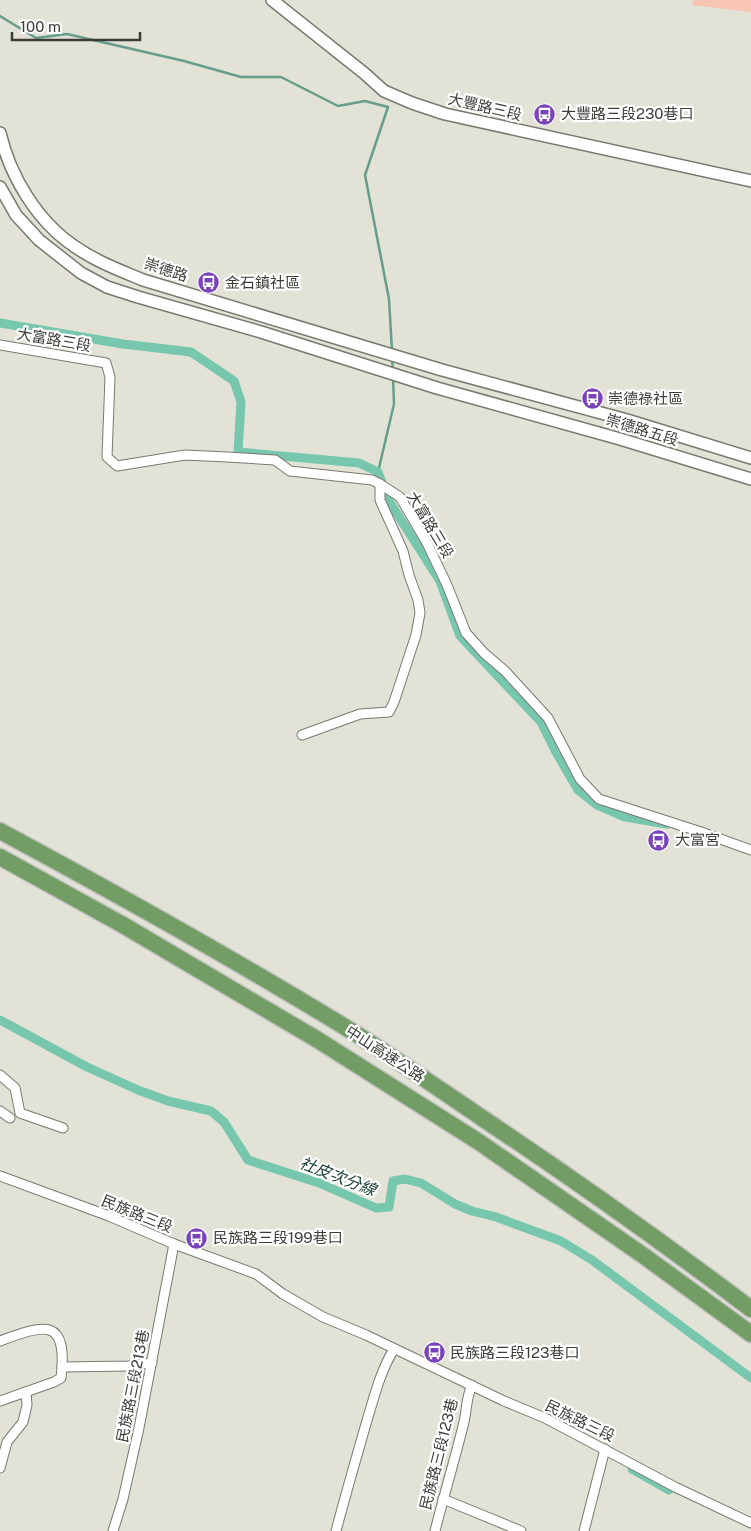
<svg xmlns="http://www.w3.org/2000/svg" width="751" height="1531" font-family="'Public Sans','Noto Sans TC',sans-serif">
<rect width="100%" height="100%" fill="#e2e2d7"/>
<path fill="#f8c5b4" d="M 693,0 L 751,0 L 751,12 L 692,5 Z"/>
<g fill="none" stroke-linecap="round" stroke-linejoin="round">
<g stroke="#669e8b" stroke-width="2.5">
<path d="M 0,16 L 36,38 L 67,34 L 184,61 L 241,77 L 281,77 L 338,106 L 365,101 L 388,107 L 365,175 L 389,299 L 392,351"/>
<path d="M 392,359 L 393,371"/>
<path d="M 378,472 L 394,404 L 393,377"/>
</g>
<g stroke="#77c7ae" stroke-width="9">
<path d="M 0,323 L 123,344 L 191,352 L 234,381 L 241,402 L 238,452 L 359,463 L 378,472 L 389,501 L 440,581 L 460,636 L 541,722 L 556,752 L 578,790 L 597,805 L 625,817 L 667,824"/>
<path d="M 0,1020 L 87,1067 L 138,1090 L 168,1101 L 211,1111 L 224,1122 L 248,1160 L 319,1183 L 376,1208 L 389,1207 L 393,1181 L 405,1179 L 421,1183 L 455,1204 L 472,1211 L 496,1217 L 561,1241 L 592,1260 L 751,1378"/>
<path d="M 632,1469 L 669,1490"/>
</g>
<defs>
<g id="minor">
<path d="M 0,345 L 106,363 L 110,377 L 107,457 L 117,466 L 185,455 L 227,457 L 275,460 L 290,471 L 372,480 L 380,484 L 400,497 L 427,543 L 447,585 L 466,633 L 484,653 L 505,671 L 548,718 L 580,779 L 599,799 L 701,832 L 751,850"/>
<path d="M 302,735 L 360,714 L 389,712 L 394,702 L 416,635 L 420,613 L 418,600 L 409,575 L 403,551 L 380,500 L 380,484"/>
<path d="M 0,1075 L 15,1088 L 20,1113 L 63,1128"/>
<path d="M 0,1111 L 10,1118"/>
<path d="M 0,1176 L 109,1216 L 174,1244 L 256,1274 L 283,1294 L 323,1317 L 366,1335 L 504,1401 L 545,1418 L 675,1487 L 751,1523"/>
<path d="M 0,1341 C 45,1324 68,1317 61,1378 L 54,1382 L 0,1401"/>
<path d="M 62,1367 L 128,1366 L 152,1363"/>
<path d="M 0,1468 L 7,1442 L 23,1422 L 27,1405 L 26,1392"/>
<path d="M 443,1499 L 521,1531"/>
<path d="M 113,1531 L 123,1499 L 139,1428 L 174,1244"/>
<path d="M 336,1531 C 346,1493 357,1455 368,1417 C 375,1394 381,1370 394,1349"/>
<path d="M 435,1531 C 444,1495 455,1459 464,1422 C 467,1409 466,1398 472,1385"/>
<path d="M 584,1531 L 605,1449"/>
</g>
<g id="tertiary">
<path d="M 272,0 L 364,73 L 384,91 L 412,103 L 445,114 L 751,181"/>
<path d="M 0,133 C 10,176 37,221 74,246 C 95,261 119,270 143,280 L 442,370 L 627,420 L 751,458"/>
<path d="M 0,187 L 16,215 L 39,240 L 81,273 L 107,287 L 138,297 L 261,332 L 437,388 L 620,439 L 751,479"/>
</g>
<g id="motorway">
<path d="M 0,831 C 121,896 241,963 358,1035 C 402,1063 445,1093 488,1122 C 578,1182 665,1244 751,1309"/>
<path d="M 0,857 L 123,925 L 318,1040 L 479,1142 L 644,1256 L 751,1334"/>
</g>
</defs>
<use href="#minor" stroke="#79796f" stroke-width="11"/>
<use href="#tertiary" stroke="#79796f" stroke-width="14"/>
<use href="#motorway" stroke="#c1c1bf" stroke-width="19"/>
<use href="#minor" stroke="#fff" stroke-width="9"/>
<use href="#tertiary" stroke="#fff" stroke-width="11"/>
<use href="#motorway" stroke="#729d65" stroke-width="16"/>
</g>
<defs>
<symbol id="bus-disc" viewBox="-11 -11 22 22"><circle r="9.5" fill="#7943ba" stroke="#fff"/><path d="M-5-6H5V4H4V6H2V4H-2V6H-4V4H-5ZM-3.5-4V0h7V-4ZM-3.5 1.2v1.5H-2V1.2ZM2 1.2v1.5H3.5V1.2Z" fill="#fff"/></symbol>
</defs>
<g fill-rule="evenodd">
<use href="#bus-disc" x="532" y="102" width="25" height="25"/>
<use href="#bus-disc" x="196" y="270" width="25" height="25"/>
<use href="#bus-disc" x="580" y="386" width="25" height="25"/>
<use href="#bus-disc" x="646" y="828" width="25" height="25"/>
<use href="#bus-disc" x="184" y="1226" width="25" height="25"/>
<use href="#bus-disc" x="422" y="1340" width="25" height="25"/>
</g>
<g text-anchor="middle" stroke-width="4.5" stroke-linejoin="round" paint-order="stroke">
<g font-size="15" fill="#3d3d38" stroke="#fff">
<text transform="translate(485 107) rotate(13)" y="5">大豐路三段</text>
<text transform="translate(166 270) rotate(18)" y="5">崇德路</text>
<text transform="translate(54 340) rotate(10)" y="5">大富路三段</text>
<text transform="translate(642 430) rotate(17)" y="5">崇德路五段</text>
<text transform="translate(430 525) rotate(59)" y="5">大富路三段</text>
<text transform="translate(385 1054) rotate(33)" y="5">中山高速公路</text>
<text transform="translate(137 1214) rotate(22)" y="5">民族路三段</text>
<text transform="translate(133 1386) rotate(-79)" y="5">民族路三段213巷</text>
<text transform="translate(580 1421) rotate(26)" y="5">民族路三段</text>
<text transform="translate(439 1454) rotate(-76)" y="5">民族路三段123巷</text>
</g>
<g font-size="15" fill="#3d3d38" stroke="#fff" text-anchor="start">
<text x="561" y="119">大豐路三段230巷口</text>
<text x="225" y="288">金石鎮社區</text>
<text x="608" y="404">崇德祿社區</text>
<text x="675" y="845">大富宮</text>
<text x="213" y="1243">民族路三段199巷口</text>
<text x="450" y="1358">民族路三段123巷口</text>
</g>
<g font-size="16" font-style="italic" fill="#1f4439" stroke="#fff">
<text transform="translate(338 1176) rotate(21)" y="6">社皮次分線</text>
</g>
</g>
<path d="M12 32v8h128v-8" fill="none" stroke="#3d3d38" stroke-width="2.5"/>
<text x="20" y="32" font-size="15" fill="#3d3d38" stroke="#ffffff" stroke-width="4" paint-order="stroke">100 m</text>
</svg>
